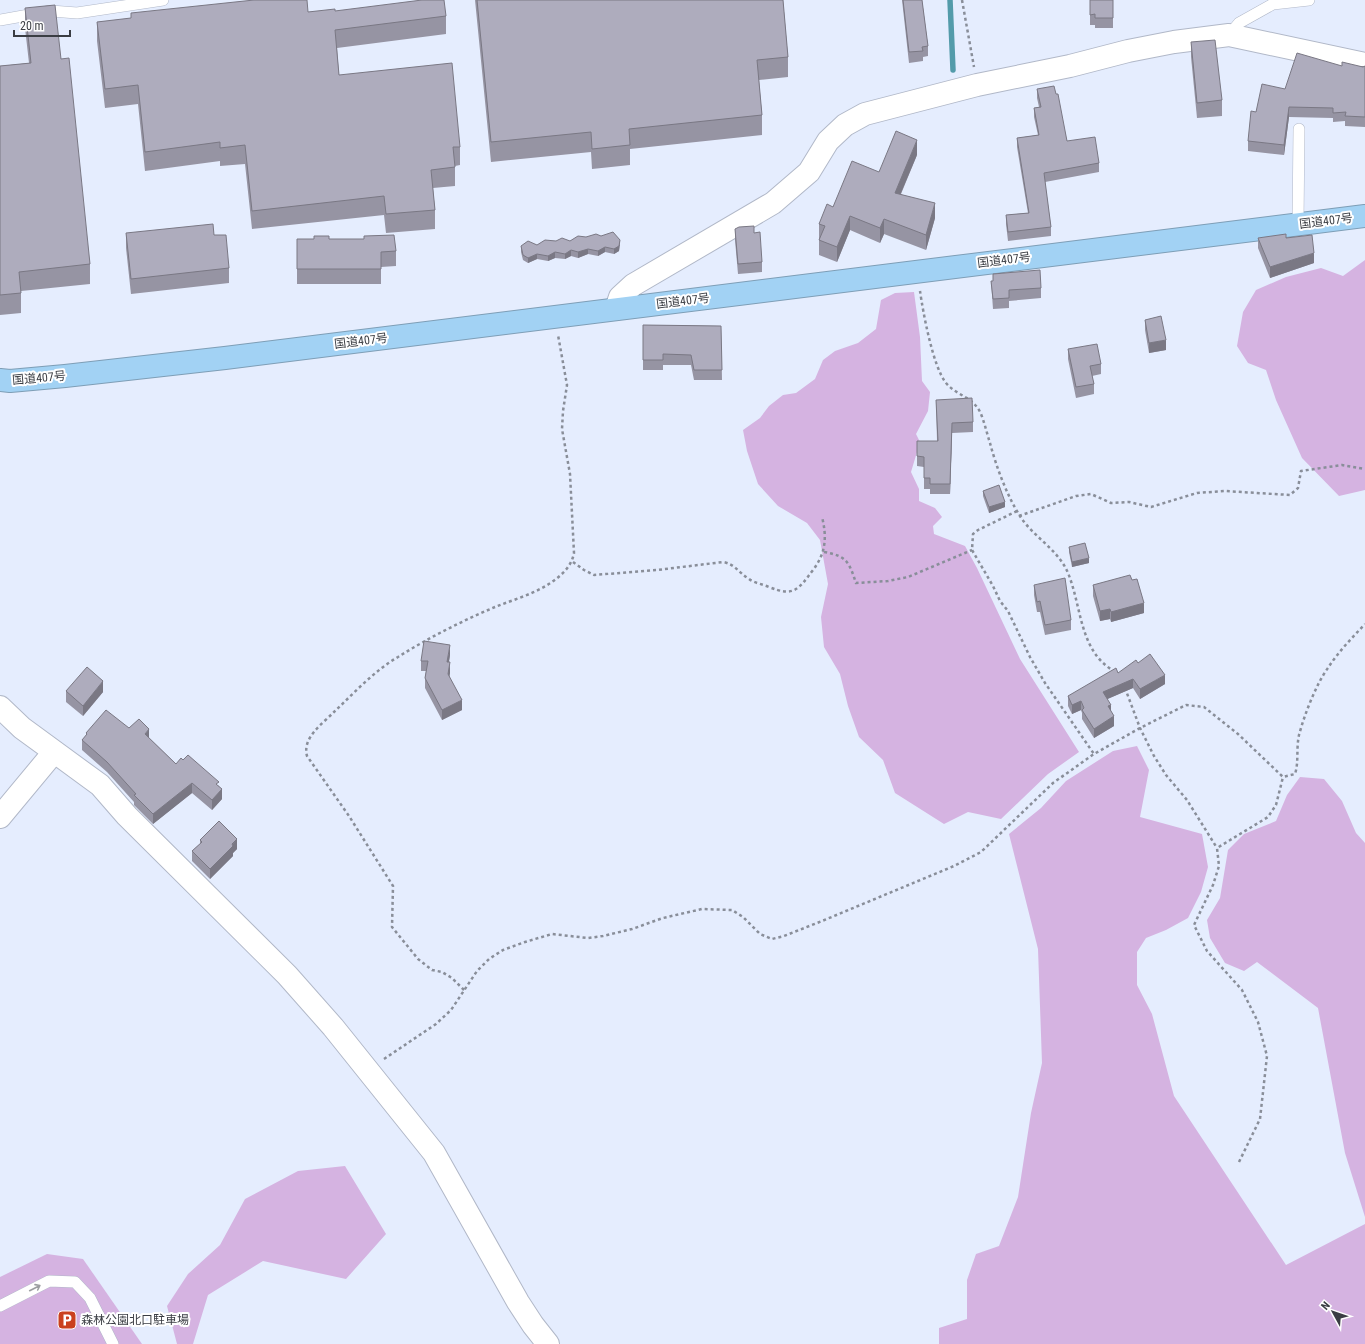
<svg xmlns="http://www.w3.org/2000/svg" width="1365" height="1344" font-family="'Roboto Condensed','Noto Sans JP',sans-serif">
<rect width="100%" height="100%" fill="#e5edfe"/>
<g fill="#d5b3e1">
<path d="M 1365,260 L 1365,490 L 1339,496 L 1302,458 L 1276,400 L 1266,370 L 1248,363 L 1237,346 L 1243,312 L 1256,290 L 1286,277 L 1321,268 L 1343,276 Z"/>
<path d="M 914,292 L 920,337 L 922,381 L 930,392 L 928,411 L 916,434 L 920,442 L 911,472 L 919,489 L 919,501 L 935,508 L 942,517 L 933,526 L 934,534 L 965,546 L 977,568 L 1020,659 L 1079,752 L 1048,774 L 1001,819 L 968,812 L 944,824 L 895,793 L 883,760 L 859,737 L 848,706 L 840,674 L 824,647 L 821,617 L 828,584 L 820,540 L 807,523 L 778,506 L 758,484 L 747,451 L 743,430 L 760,418 L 769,406 L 783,395 L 796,393 L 815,379 L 823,360 L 835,351 L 858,343 L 876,329 L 881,300 L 895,293 Z"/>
<path d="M 1137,746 L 1149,770 L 1140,817 L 1202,834 L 1208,867 L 1201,892 L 1188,918 L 1166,930 L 1146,938 L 1137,952 L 1137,985 L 1152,1014 L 1174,1096 L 1286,1265 L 1365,1224 L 1365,1344 L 939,1344 L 939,1328 L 967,1319 L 967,1280 L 976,1254 L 999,1246 L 1018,1197 L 1031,1113 L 1042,1063 L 1038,949 L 1009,834 L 1041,808 L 1066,781 L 1113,751 Z"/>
<path d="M 1300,777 L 1324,779 L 1342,801 L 1356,833 L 1365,843 L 1365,1217 L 1345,1153 L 1318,1008 L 1257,962 L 1244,971 L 1225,963 L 1210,938 L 1207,920 L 1220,898 L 1228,850 L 1244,834 L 1276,821 L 1287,795 Z"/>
<path d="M 345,1166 L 386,1234 L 346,1279 L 263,1261 L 208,1295 L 193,1344 L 177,1344 L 167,1306 L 188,1274 L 220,1245 L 245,1199 L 298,1171 Z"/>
<path d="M 47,1254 L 83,1259 L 142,1344 L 0,1344 L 0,1277 Z"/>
</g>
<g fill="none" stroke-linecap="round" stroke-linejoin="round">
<path stroke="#539baa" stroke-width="5.5" d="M 950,0 L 953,70"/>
<defs>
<g id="lane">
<path d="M 0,20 L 51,11 L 77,13 L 163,0"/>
<path d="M 1229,35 L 1239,23 L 1273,4 L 1309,0"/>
<path d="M 1298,224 L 1299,129"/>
<path d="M 0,1306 L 49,1281 L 75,1282 L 90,1298 L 113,1344"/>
</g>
<g id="street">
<path d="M 616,309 L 620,297 L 633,285 L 773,203 L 809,172 L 828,141 L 845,125 L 865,114 L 977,85 L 1070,66 L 1128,51 L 1174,42 L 1229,35 L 1365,64"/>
<path d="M 0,707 L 22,728 L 100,785 L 127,816 L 287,975 L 333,1027 L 434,1153 L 518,1302 L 533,1325 L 548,1344"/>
<path d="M 0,817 L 54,752"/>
</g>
<path id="highway" d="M 0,380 L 10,381 L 65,376 L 225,358 L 1365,216"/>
</defs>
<use href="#lane" stroke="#b1b8c8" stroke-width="12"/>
<use href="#street" stroke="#b1b8c8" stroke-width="24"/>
<use href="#highway" stroke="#7e9eb6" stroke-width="24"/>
<g stroke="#898e99" stroke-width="2.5" stroke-dasharray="3 3" stroke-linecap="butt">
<path d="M 962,0 L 974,67"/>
<path d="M 920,291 C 923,312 933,367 946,383 C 957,396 974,397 981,414 C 985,424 987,434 990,443 C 996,466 1007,496 1020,516 C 1033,537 1058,549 1068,573 C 1082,607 1079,651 1114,671"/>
<path d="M 1017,511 L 978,530 L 973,534 L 972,550 L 993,586 L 1000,601 L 1008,611 L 1030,657 L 1045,683 L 1094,754"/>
<path d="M 1019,516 L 1076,496 L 1091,494 L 1111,503 L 1129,502 L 1151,507 L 1197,493 L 1225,491 L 1290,495 L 1298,488 L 1301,471 L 1342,465 L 1365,469"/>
<path d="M 824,552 C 847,556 849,562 856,583 L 888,581 L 908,577 L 972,550"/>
<path d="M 573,562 L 584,570 L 594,575 L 657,570 L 723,562 C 735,564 739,573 749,579 C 754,583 762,584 769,587 C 794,597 798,590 813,570 C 826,553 827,537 822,517"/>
<path d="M 1125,688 L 1140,728 L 1154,756 L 1166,775 L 1187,800 L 1217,848"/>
<path d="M 464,990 L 452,978 L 442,972 L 432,970 L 418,959 L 392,927 L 393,886 L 349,816 L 307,756 C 302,738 322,724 334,712 C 354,693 374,671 398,657 C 428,638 462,621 495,607 C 515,599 538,593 556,579 C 565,572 572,564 574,553 L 570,474 L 562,429 L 563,411 L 567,385 L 558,335"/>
<path d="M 384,1059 L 436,1024 L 451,1010 L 477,971 L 489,959 L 503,950 L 525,942 L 552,934 L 588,938 L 603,936 L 632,929 L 663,918 L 702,909 L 732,910 L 743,917 L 760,934 L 772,939 L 784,936 L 822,921 L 954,866 L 981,852 L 1053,783 L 1094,754 L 1140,728 L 1186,705 L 1204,707 L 1238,734 L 1283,777 L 1295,774 C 1299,762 1296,749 1299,735 C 1304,716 1316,684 1328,668 C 1338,652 1352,638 1365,624"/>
<path d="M 1239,1162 L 1260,1119 L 1267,1056 L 1258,1022 L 1242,990 L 1207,951 L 1194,925 L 1213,885 L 1219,866 L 1217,848 L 1268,817 L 1276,805 L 1283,777"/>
</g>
<use href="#lane" stroke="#fff" stroke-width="11"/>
<use href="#street" stroke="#fff" stroke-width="22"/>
<use href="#highway" stroke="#a2d2f4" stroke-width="22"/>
</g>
<g fill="#9694a3">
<path d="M 475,0 L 783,0 L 788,57 L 788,77 L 759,80 L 762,115 L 762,135 L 630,149 L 630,165 L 592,169 L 591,152 L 491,162 Z"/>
<path d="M 902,0 L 922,0 L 928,46 L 928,56 L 923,57 L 923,61 L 909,63 Z"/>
<path d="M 1090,0 L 1113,0 L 1113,28 L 1095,28 L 1095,25 L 1090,25 Z"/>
<path d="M 25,8 L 61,59 L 90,264 L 90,284 L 21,291 L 21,313 L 0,315 L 0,66 L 29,63 L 25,28 Z"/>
<path d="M 335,11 L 446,16 L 446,34 L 337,48 L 339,75 L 460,147 L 460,165 L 455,166 L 455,186 L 433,188 L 435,210 L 435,229 L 386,233 L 384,215 L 252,229 L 245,164 L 220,166 L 220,161 L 145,171 L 138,104 L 105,108 L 97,41 L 97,22 L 131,19 L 131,13 L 308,12 Z"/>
<path d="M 1191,42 L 1222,100 L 1222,116 L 1197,118 L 1191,57 Z"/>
<path d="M 1342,66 L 1365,66 L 1365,127 L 1345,126 L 1345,121 L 1333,122 L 1333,118 L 1289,117 L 1284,155 L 1248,151 L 1248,141 L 1256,112 L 1285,89 Z"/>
<path d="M 1037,89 L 1056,94 L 1067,141 L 1099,163 L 1099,172 L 1045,182 L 1051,227 L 1051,236 L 1008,241 L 1006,224 L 1006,215 L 1028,213 L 1017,147 L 1017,138 L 1038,135 L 1034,117 L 1034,108 L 1039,107 L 1037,98 Z"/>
<path d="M 917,155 L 901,194 L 935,218 L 926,250 L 884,234 L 880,243 L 850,230 L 837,262 L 819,255 L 819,224 L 833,207 Z"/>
<path d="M 735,229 L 754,233 L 762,262 L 762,272 L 738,274 L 735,240 Z"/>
<path d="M 126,233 L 214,235 L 229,268 L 229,283 L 131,294 L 126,248 Z"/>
<path d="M 601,236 L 620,245 L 619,251 L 614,254 L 605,252 L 598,256 L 588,254 L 578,258 L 571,256 L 565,259 L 555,258 L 548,261 L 537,259 L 528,263 L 523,260 L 521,252 L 521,246 L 537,245 L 556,241 L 570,241 L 586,237 Z"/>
<path d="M 1258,238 L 1286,238 L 1314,263 L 1270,278 L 1258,248 Z"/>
<path d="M 297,239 L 329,239 L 396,251 L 396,266 L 381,267 L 381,284 L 297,284 Z"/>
<path d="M 993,274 L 1041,288 L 1041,298 L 1009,301 L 1009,308 L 993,309 L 991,281 L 993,281 Z"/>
<path d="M 1145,320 L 1166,350 L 1149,353 L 1145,330 Z"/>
<path d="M 643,325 L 721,326 L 722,380 L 694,380 L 691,365 L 663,365 L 663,370 L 643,370 Z"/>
<path d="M 1068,349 L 1101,364 L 1101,374 L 1092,376 L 1094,384 L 1094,394 L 1076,398 L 1068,359 Z"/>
<path d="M 936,400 L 973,422 L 973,432 L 952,433 L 950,494 L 930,494 L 930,489 L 924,489 L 924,467 L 917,466 L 917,456 L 937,441 Z"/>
<path d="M 983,491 L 1005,507 L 989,513 L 983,496 Z"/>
<path d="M 1069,547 L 1089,563 L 1072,567 L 1069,552 Z"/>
<path d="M 1132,580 L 1144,613 L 1111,622 L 1110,619 L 1100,621 L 1093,596 L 1093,585 Z"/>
<path d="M 1034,585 L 1071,620 L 1071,630 L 1045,635 L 1040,612 L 1037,612 L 1034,595 Z"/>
<path d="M 450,655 L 449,662 L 450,673 L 449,676 L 462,710 L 442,720 L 425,688 L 425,678 L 426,671 L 421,671 L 421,661 Z"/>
<path d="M 1118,673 L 1165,684 L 1140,699 L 1133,688 L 1107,699 L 1111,711 L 1114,726 L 1094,738 L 1082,719 L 1082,713 L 1081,710 L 1072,714 L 1068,706 L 1068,696 Z"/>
<path d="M 66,691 L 103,692 L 83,716 L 66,702 Z"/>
<path d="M 129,728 L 149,738 L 176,764 L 219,786 L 222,799 L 212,810 L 192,793 L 153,824 L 134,805 L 134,802 L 107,772 L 82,750 L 82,740 L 86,736 L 86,733 Z"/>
<path d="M 200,840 L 237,849 L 233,853 L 233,856 L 210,879 L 192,861 L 192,851 L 200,844 Z"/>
</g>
<g fill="#7a7884">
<path d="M 1289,107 L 1289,117 L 1284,155 L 1284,145 Z"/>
<path d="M 917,140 L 917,155 L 895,207 L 895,193 Z"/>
<path d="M 935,203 L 935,218 L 926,250 L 926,235 Z"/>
<path d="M 850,216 L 850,230 L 837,262 L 837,247 Z"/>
<path d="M 884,219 L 884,234 L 880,243 L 880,228 Z"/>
<path d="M 620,240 L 619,251 L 614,254 L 614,249 Z"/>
<path d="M 605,247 L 605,252 L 598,256 L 598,251 Z"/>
<path d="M 588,249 L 588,254 L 578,258 L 578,252 Z"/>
<path d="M 571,250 L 571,256 L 565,259 L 565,254 Z"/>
<path d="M 555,252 L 555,258 L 548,261 L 548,256 Z"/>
<path d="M 1314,253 L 1314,263 L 1270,278 L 1270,267 Z"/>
<path d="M 537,254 L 537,259 L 528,263 L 528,258 Z"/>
<path d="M 1166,340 L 1166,350 L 1149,353 L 1149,343 Z"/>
<path d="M 952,423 L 952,433 L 950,494 L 950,484 Z"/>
<path d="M 1005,502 L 1005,507 L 989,513 L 989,507 Z"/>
<path d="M 1089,558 L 1089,563 L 1072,567 L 1072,562 Z"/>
<path d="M 1144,603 L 1144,613 L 1111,622 L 1111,612 Z"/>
<path d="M 1110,609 L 1110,619 L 1100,621 L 1100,611 Z"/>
<path d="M 450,645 L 450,655 L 447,672 L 447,662 Z"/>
<path d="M 450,662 L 450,673 L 448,685 L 448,674 Z"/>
<path d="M 1165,675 L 1165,684 L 1140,699 L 1140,689 Z"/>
<path d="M 1133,679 L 1133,688 L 1103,701 L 1103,692 Z"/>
<path d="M 103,681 L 103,692 L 83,716 L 83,706 Z"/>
<path d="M 462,700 L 462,710 L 442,720 L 442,710 Z"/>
<path d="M 1081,701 L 1081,710 L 1072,714 L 1072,705 Z"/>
<path d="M 1111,705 L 1111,714 L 1108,706 Z"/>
<path d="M 1114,716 L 1114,726 L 1094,738 L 1094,729 Z"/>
<path d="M 149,729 L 149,740 L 145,734 Z"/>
<path d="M 192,783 L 192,793 L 153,824 L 153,814 Z"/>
<path d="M 222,789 L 222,799 L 212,810 L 212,800 Z"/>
<path d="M 237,839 L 237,849 L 233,853 L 233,856 L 210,879 L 210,869 Z"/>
</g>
<g fill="#aeacbd" stroke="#7a7884">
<path d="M 254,0 L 307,0 L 308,12 L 335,9 L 335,11 L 422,0 L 444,0 L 446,16 L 335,30 L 339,75 L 452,63 L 460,147 L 453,147 L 455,167 L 431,170 L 435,210 L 386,214 L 384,196 L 252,211 L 245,145 L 220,148 L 220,142 L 145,152 L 138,85 L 105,89 L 97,22 L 131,18 L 131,13 Z"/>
<path d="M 477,0 L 783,0 L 788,57 L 757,60 L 762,115 L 629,129 L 630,145 L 592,149 L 591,132 L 491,142 Z"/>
<path d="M 903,0 L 922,0 L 928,46 L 922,47 L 923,51 L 909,52 Z"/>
<path d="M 1090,0 L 1113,0 L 1113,18 L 1095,18 L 1095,14 L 1090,15 Z"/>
<path d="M 55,5 L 61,59 L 69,58 L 90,264 L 19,272 L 21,293 L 0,295 L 0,66 L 31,63 L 25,8 Z"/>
<path d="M 1215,40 L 1222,100 L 1197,103 L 1191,42 Z"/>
<path d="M 1297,53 L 1342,66 L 1342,62 L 1363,67 L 1365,66 L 1365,117 L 1345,116 L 1346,112 L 1333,113 L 1333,108 L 1289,107 L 1284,145 L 1248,141 L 1251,111 L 1256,112 L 1262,84 L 1285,89 Z"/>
<path d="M 1054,86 L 1056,94 L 1058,94 L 1067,141 L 1095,137 L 1099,163 L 1044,173 L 1051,227 L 1008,232 L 1006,215 L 1029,213 L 1017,138 L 1039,135 L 1034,108 L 1041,107 L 1037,89 Z"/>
<path d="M 896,131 L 917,140 L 895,193 L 935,203 L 926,235 L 884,219 L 880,228 L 850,216 L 837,247 L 819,240 L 825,226 L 819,224 L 827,204 L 833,207 L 852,161 L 879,172 Z"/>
<path d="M 213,224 L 214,235 L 226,235 L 229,268 L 131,279 L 126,233 Z"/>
<path d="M 754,226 L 754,233 L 760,232 L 762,262 L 738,264 L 735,229 L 739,227 Z"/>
<path d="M 613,232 L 620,240 L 619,246 L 614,249 L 605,247 L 598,251 L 588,249 L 578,252 L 571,250 L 565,254 L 555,252 L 548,256 L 537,254 L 528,258 L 523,255 L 521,246 L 528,241 L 537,245 L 545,240 L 556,241 L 562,238 L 570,241 L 578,236 L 586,237 L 596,234 L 601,236 Z"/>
<path d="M 1286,234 L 1286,238 L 1312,235 L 1314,253 L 1270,267 L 1258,238 Z"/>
<path d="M 394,235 L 396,251 L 381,252 L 381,269 L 297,269 L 297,239 L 314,239 L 314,236 L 329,236 L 329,239 L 364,239 L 364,236 Z"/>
<path d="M 1040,270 L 1041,288 L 1009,290 L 1009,298 L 993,299 L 991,281 L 993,281 L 993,274 Z"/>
<path d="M 1161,316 L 1166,340 L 1149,343 L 1145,320 Z"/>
<path d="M 643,325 L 721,326 L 722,370 L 694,370 L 691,355 L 663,354 L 663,360 L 643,360 Z"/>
<path d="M 1097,344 L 1101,364 L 1090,366 L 1094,384 L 1076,387 L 1068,349 Z"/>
<path d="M 972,398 L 973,422 L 952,423 L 950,484 L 930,484 L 930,478 L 924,478 L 924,457 L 917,456 L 917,441 L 938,441 L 936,400 Z"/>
<path d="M 999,485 L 1005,502 L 989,507 L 983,491 Z"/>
<path d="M 1085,543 L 1089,558 L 1072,562 L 1069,547 Z"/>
<path d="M 1130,575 L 1132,580 L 1137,579 L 1144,603 L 1111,612 L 1110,609 L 1100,611 L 1093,585 Z"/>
<path d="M 1065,578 L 1071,620 L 1045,625 L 1040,601 L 1037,602 L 1034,585 Z"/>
<path d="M 424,641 L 450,645 L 447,662 L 450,662 L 448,674 L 462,700 L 442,710 L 425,678 L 428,661 L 421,661 Z"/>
<path d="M 1150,654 L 1165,675 L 1140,689 L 1133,679 L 1103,692 L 1111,705 L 1108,706 L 1114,716 L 1094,729 L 1082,710 L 1084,708 L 1081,701 L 1072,705 L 1068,696 L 1116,668 L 1118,673 L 1136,660 L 1138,663 Z"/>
<path d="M 87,667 L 103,681 L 83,706 L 66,691 Z"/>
<path d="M 106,710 L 129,728 L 139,719 L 149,729 L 145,734 L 176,764 L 181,758 L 183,760 L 188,755 L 219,782 L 216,784 L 222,789 L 212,800 L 192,783 L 153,814 L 134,795 L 136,794 L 107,762 L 82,740 L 87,734 L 86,733 Z"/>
<path d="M 219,821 L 237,839 L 232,844 L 233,846 L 210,869 L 192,851 L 202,842 L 200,840 Z"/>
</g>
<defs><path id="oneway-shaft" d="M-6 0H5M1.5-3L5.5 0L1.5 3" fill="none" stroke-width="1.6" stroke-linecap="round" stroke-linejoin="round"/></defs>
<use stroke="#9c9ea1" href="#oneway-shaft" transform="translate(35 1288) rotate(-27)"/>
<defs>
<symbol id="parking-square" viewBox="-11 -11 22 22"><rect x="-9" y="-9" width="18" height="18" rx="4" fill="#ca411e" stroke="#fff"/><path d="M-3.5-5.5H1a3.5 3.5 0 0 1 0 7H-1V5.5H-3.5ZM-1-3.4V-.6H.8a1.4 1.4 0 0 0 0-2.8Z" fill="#fff"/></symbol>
</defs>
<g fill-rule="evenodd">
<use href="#parking-square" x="56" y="1309" width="22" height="22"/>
</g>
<g text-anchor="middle" stroke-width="4" stroke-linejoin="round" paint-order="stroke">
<g font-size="12" fill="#3a3d43" stroke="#fff">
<text transform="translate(1326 221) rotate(-7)" y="4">国道407号</text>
<text transform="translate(1004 260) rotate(-7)" y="4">国道407号</text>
<text transform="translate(683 301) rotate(-7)" y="4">国道407号</text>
<text transform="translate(361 341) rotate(-7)" y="4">国道407号</text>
<text transform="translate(39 378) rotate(-5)" y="4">国道407号</text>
</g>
<g font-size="12" fill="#3a3d43" stroke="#fff" text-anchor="start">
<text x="81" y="1324">森林公園北口駐車場</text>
</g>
</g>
<g transform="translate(1333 1312) rotate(310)" stroke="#ffffff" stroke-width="3" paint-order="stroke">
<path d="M0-3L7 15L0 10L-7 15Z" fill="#3a3d43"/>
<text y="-6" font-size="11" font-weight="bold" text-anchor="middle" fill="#3a3d43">N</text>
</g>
<path d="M14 30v6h56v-6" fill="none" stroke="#3a3d43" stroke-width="2"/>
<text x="20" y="30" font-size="12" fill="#3a3d43" stroke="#ffffff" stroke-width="3" paint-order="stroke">20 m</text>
</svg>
